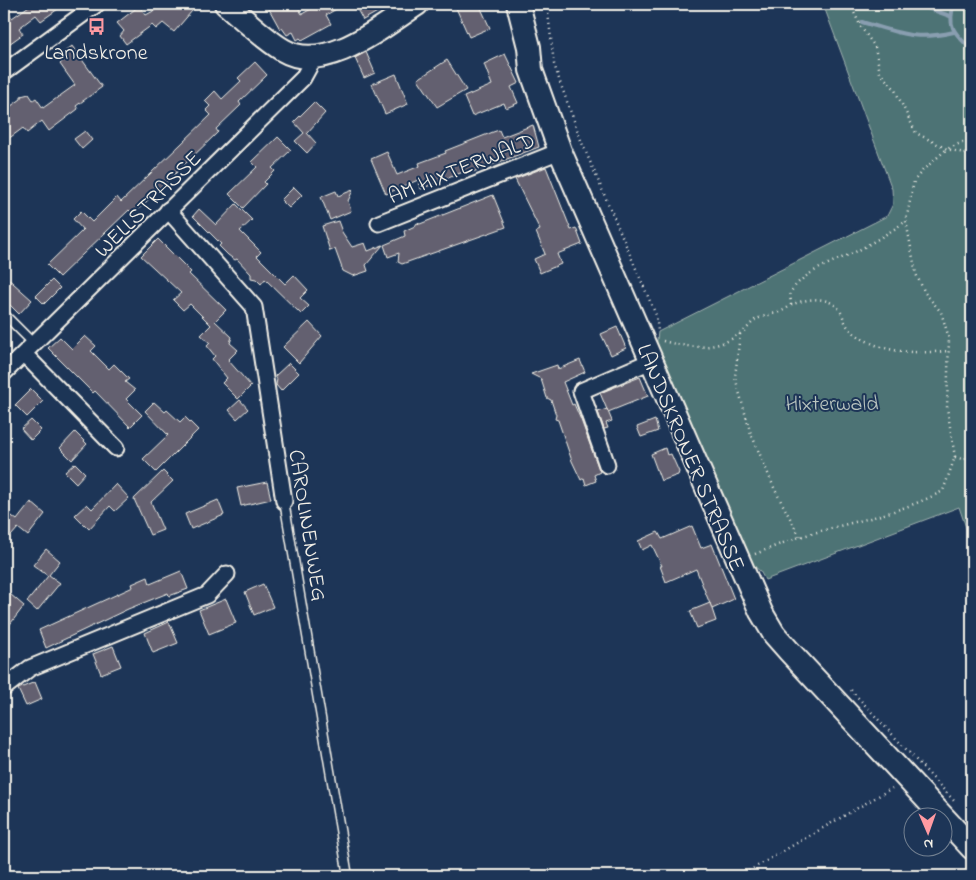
<svg xmlns="http://www.w3.org/2000/svg" width="976" height="880" font-family="'Indie Flower',sans-serif">
<rect width="100%" height="100%" fill="#1d3557"/>
<filter id="ink" filterUnits="userSpaceOnUse"><feTurbulence type="fractalNoise" baseFrequency=".02" numOctaves="2"/><feDisplacementMap in="SourceGraphic" scale="10" xChannelSelector="R" yChannelSelector="G"/><feConvolveMatrix kernelMatrix="1 2 1 2 8 2 1 2 1" color-interpolation-filters="sRGB"/></filter>
<g filter="url(#ink)">
<path fill="#4d7375" stroke="#a0b2ae" d="M 823,4 L 972,4 L 972,545 L 959,507 L 765,580 L 760,571 L 749,562 L 656,348 L 658,332 L 887,216 L 893,204 L 892,189 Z"/>
<g fill="none" stroke-linecap="round" stroke-linejoin="round">
<g stroke="#899eb0" stroke-width="4">
<path d="M 916,4 L 950,16"/>
<path d="M 954,4 C 946,28 956,34 972,50"/>
<path d="M 862,22 C 900,33 914,41 954,32"/>
<path d="M 972,282 L 972,305"/>
</g>
</g>
<g fill="#646170" stroke="#f4f1e8">
<path d="M 27,4 L 65,4 L 41,21 L 36,15 L 19,28 L 23,34 L 9,44 L 4,37 L 4,6 L 12,18 L 29,6 Z"/>
<path d="M 166,4 L 198,4 L 174,32 L 163,23 L 156,29 L 152,25 L 126,44 L 120,36 L 124,31 L 117,23 L 139,6 L 146,15 Z"/>
<path d="M 278,4 L 296,4 L 302,14 L 320,4 L 345,4 L 326,15 L 331,24 L 302,40 L 300,38 L 297,40 L 293,32 L 287,35 L 282,28 L 280,29 L 269,9 Z"/>
<path d="M 354,4 L 392,4 L 363,20 Z"/>
<path d="M 467,4 L 479,4 L 490,28 L 469,37 L 456,8 Z"/>
<path d="M 72,46 L 102,87 L 76,106 L 78,109 L 49,131 L 42,121 L 27,133 L 23,128 L 4,142 L 4,111 L 21,99 L 21,96 L 29,94 L 33,100 L 36,98 L 43,108 L 75,85 L 60,64 L 62,62 L 58,57 Z"/>
<path d="M 366,52 L 375,73 L 364,78 L 355,58 Z"/>
<path d="M 505,54 L 519,83 L 511,87 L 518,103 L 506,108 L 504,103 L 472,116 L 464,97 L 492,85 L 484,64 Z"/>
<path d="M 447,60 L 466,90 L 437,107 L 418,79 Z"/>
<path d="M 255,62 L 267,75 L 239,102 L 241,105 L 216,129 L 218,132 L 147,201 L 133,214 L 129,210 L 59,277 L 47,265 L 83,230 L 73,219 L 81,211 L 92,222 L 117,197 L 121,202 L 211,115 L 206,110 L 210,106 L 205,101 L 215,91 L 222,99 L 241,81 L 238,78 Z"/>
<path d="M 396,74 L 408,104 L 385,114 L 372,84 Z"/>
<path d="M 314,102 L 325,113 L 307,133 L 316,143 L 307,153 L 295,141 L 304,133 L 294,122 Z"/>
<path d="M 533,125 L 539,147 L 470,173 L 464,174 L 463,172 L 421,189 L 418,180 L 386,194 L 371,159 L 387,152 L 397,175 L 420,166 L 419,163 L 446,153 L 445,151 L 493,132 L 499,130 L 502,137 Z"/>
<path d="M 85,131 L 92,140 L 82,149 L 74,139 Z"/>
<path d="M 278,137 L 291,150 L 272,168 L 275,171 L 264,182 L 266,184 L 243,208 L 229,194 L 257,167 L 252,162 Z"/>
<path d="M 546,167 L 571,230 L 576,228 L 582,244 L 557,254 L 561,264 L 540,273 L 534,259 L 545,254 L 536,232 L 540,230 L 515,179 Z"/>
<path d="M 294,187 L 302,195 L 289,208 L 281,200 Z"/>
<path d="M 353,190 L 348,201 L 351,211 L 330,220 L 321,197 L 336,191 L 338,196 Z"/>
<path d="M 493,195 L 506,227 L 402,264 L 398,262 L 399,253 L 388,257 L 384,245 L 405,236 L 404,231 L 415,226 L 417,223 L 420,224 Z"/>
<path d="M 236,204 L 252,220 L 240,231 L 261,252 L 257,256 L 285,284 L 294,275 L 308,290 L 300,298 L 309,306 L 301,314 L 265,279 L 261,284 L 256,279 L 251,278 L 251,274 L 237,259 L 235,260 L 228,255 L 219,246 L 221,244 L 193,216 L 199,209 L 216,225 Z"/>
<path d="M 338,221 L 342,232 L 352,247 L 365,243 L 368,251 L 383,245 L 366,265 L 368,271 L 353,276 L 343,271 L 335,249 L 330,251 L 322,226 Z"/>
<path d="M 158,239 L 191,272 L 189,274 L 226,310 L 215,321 L 232,337 L 230,343 L 238,350 L 228,360 L 251,386 L 238,399 L 222,383 L 227,378 L 212,359 L 215,356 L 207,346 L 210,343 L 201,335 L 211,325 L 190,304 L 183,310 L 173,300 L 181,293 L 141,256 Z"/>
<path d="M 4,275 L 32,300 L 19,314 L 4,299 Z"/>
<path d="M 52,280 L 60,288 L 44,304 L 36,296 Z"/>
<path d="M 309,322 L 322,336 L 299,363 L 283,347 Z"/>
<path d="M 617,327 L 626,348 L 611,355 L 601,334 Z"/>
<path d="M 85,336 L 96,346 L 91,351 L 109,369 L 114,364 L 129,379 L 125,382 L 135,390 L 126,399 L 142,415 L 130,427 L 95,391 L 93,393 L 48,348 L 60,337 L 72,349 Z"/>
<path d="M 580,360 L 585,372 L 563,382 L 572,405 L 574,404 L 581,420 L 600,472 L 594,475 L 596,481 L 586,485 L 584,478 L 581,480 L 572,461 L 558,420 L 555,419 L 556,415 L 551,400 L 547,398 L 541,379 L 531,374 L 557,365 L 558,369 Z"/>
<path d="M 289,363 L 299,373 L 281,391 L 276,385 L 277,379 L 275,376 Z"/>
<path d="M 640,377 L 648,396 L 608,412 L 600,393 Z"/>
<path d="M 31,389 L 43,401 L 27,417 L 15,405 Z"/>
<path d="M 240,400 L 248,409 L 237,419 L 229,410 Z"/>
<path d="M 154,402 L 165,412 L 167,410 L 180,422 L 185,417 L 198,430 L 156,472 L 143,459 L 168,435 L 145,411 Z"/>
<path d="M 607,409 L 612,421 L 606,423 L 608,428 L 604,429 L 598,412 Z"/>
<path d="M 31,420 L 41,430 L 31,440 L 21,429 Z"/>
<path d="M 655,420 L 658,431 L 641,437 L 637,427 Z"/>
<path d="M 75,432 L 87,444 L 72,460 L 60,448 Z"/>
<path d="M 665,448 L 667,455 L 671,454 L 679,472 L 678,475 L 661,481 L 651,454 Z"/>
<path d="M 75,463 L 85,473 L 76,483 L 65,472 Z"/>
<path d="M 163,471 L 173,481 L 151,502 L 163,530 L 150,535 L 134,499 Z"/>
<path d="M 267,482 L 271,499 L 241,506 L 237,488 Z"/>
<path d="M 116,484 L 129,498 L 115,511 L 110,506 L 89,529 L 75,515 L 87,504 L 92,509 Z"/>
<path d="M 218,500 L 224,515 L 191,529 L 185,514 Z"/>
<path d="M 31,502 L 45,514 L 28,536 L 18,528 L 11,536 L 4,530 L 4,510 L 17,520 Z"/>
<path d="M 692,526 L 701,548 L 712,544 L 734,599 L 712,609 L 696,569 L 666,582 L 660,566 L 662,566 L 652,545 L 642,550 L 638,541 L 658,532 L 662,539 Z"/>
<path d="M 46,549 L 60,561 L 49,575 L 60,583 L 37,611 L 27,602 L 48,576 L 33,565 Z"/>
<path d="M 181,571 L 188,589 L 169,596 L 168,593 L 128,609 L 46,648 L 39,630 L 133,587 L 132,584 L 148,577 L 150,584 Z"/>
<path d="M 263,584 L 273,607 L 254,615 L 245,592 Z"/>
<path d="M 10,594 L 24,606 L 4,632 L 4,602 Z"/>
<path d="M 226,599 L 236,623 L 209,634 L 199,610 Z"/>
<path d="M 710,603 L 716,621 L 697,628 L 690,611 Z"/>
<path d="M 169,622 L 178,643 L 153,653 L 145,633 Z"/>
<path d="M 113,646 L 121,666 L 101,674 L 93,654 Z"/>
<path d="M 35,682 L 42,699 L 26,706 L 18,689 Z"/>
</g>
<g fill="none" stroke-linecap="round" stroke-linejoin="round">
<defs>
<g id="lane">
<path d="M 4,314 L 34,344"/>
<path d="M 284,501 L 348,876"/>
</g>
<g id="street">
<path d="M 4,72 L 97,4"/>
<path d="M 168,210 L 254,307 L 284,501"/>
<path d="M 379,223 L 560,151"/>
<path d="M 24,354 L 116,448"/>
<path d="M 4,373 L 303,78 L 314,58"/>
<path d="M 607,465 L 581,391 L 651,361"/>
<path d="M 4,688 L 30,668 L 207,595 L 227,574"/>
</g>
<g id="secondary">
<path d="M 226,4 C 244,19 263,38 283,50 C 325,75 383,26 417,4"/>
<path d="M 518,4 L 529,47 L 531,70 L 560,151 L 761,612 L 774,634 L 789,651 L 972,848"/>
</g>
</defs>
<use href="#lane" stroke="#f4f1e8" stroke-width="11"/>
<use href="#street" stroke="#f4f1e8" stroke-width="19"/>
<use href="#secondary" stroke="#f4f1e8" stroke-width="26"/>
<g stroke="#f4f1e8" stroke-width="2.5" stroke-dasharray="1 4" stroke-linecap="butt">
<path d="M 547,4 L 554,64 L 561,85 L 582,143 L 656,315 L 658,331"/>
<path d="M 850,4 L 861,27 L 875,47 L 880,73 L 894,88 L 916,133 L 947,149 L 972,155"/>
<path d="M 791,305 C 805,299 826,295 838,308 C 842,312 843,318 845,322 C 849,331 860,338 869,342 C 892,354 924,353 949,351"/>
<path d="M 740,334 L 735,377 L 750,431 L 775,490 L 800,537"/>
<path d="M 663,341 C 693,349 718,351 744,331 C 748,328 751,323 755,320 C 765,314 780,315 791,305 C 791,300 789,294 792,290 C 807,269 838,261 859,250 C 875,241 892,231 906,221"/>
<path d="M 955,457 L 962,459 L 972,458"/>
<path d="M 755,554 C 771,548 787,541 803,536 C 850,522 899,514 943,491 L 955,457 L 947,408 L 949,338 L 941,312 L 925,293 L 916,274 L 906,221 L 914,181 L 923,170 L 947,149 L 972,138"/>
<path d="M 851,690 L 956,803"/>
<path d="M 740,876 L 892,788"/>
</g>
<use href="#lane" stroke="#1d3557" stroke-width="8"/>
<use href="#street" stroke="#1d3557" stroke-width="15"/>
<use href="#secondary" stroke="#1d3557" stroke-width="22"/>
</g>
</g>
<defs>
<symbol id="bus-bare" viewBox="-9 -9 18 18"><path d="M-5-6H5V4H4V6H2V4H-2V6H-4V4H-5ZM-3.5-4V0h7V-4ZM-3.5 1.2v1.5H-2V1.2ZM2 1.2v1.5H3.5V1.2Z" fill="#ff9aa2" stroke="#1d3557" stroke-width="2.5" paint-order="stroke"/></symbol>
</defs>
<g fill-rule="evenodd">
<use href="#bus-bare" x="84" y="14" width="25" height="25"/>
</g>
<g text-anchor="middle" stroke-width="4" stroke-linejoin="round" paint-order="stroke">
<g font-size="22" fill="#f4f1e8" stroke="#1d3557">
<text x="96" y="59">Landskrone</text>
</g>
<g font-size="22" fill="#f4f1e8" stroke="#1d3557">
<text transform="translate(461 167) rotate(-22)" y="8">AM HIXTERWALD</text>
<text transform="translate(147 203) rotate(-45)" y="8">WELLSTRASSE</text>
<text transform="translate(692 457) rotate(67)" y="8">LANDSKRONER STRASSE</text>
<text transform="translate(309 525) rotate(81)" y="8">CAROLINENWEG</text>
</g>
<g font-size="22" fill="#bac5c0" stroke="#1d3557">
<text x="832" y="410">Hixterwald</text>
</g>
</g>
<rect width="976" height="880" fill="none" stroke="#1d3557" stroke-width="20"/>
<rect x="10" y="10" width="956" height="860" fill="none" stroke="#f4f1e8" stroke-width="2" filter="url(#ink)"/>
<g transform="translate(928 832) rotate(178)"><circle r="24" fill="#1d3557" stroke="#738091"/>
<path d="M0-4L9 19L0 12L-9 19Z" fill="#ff9aa2"/>
<text y="-8" font-size="14" font-weight="bold" text-anchor="middle" fill="#f4f1e8">N</text>
</g>
</svg>
